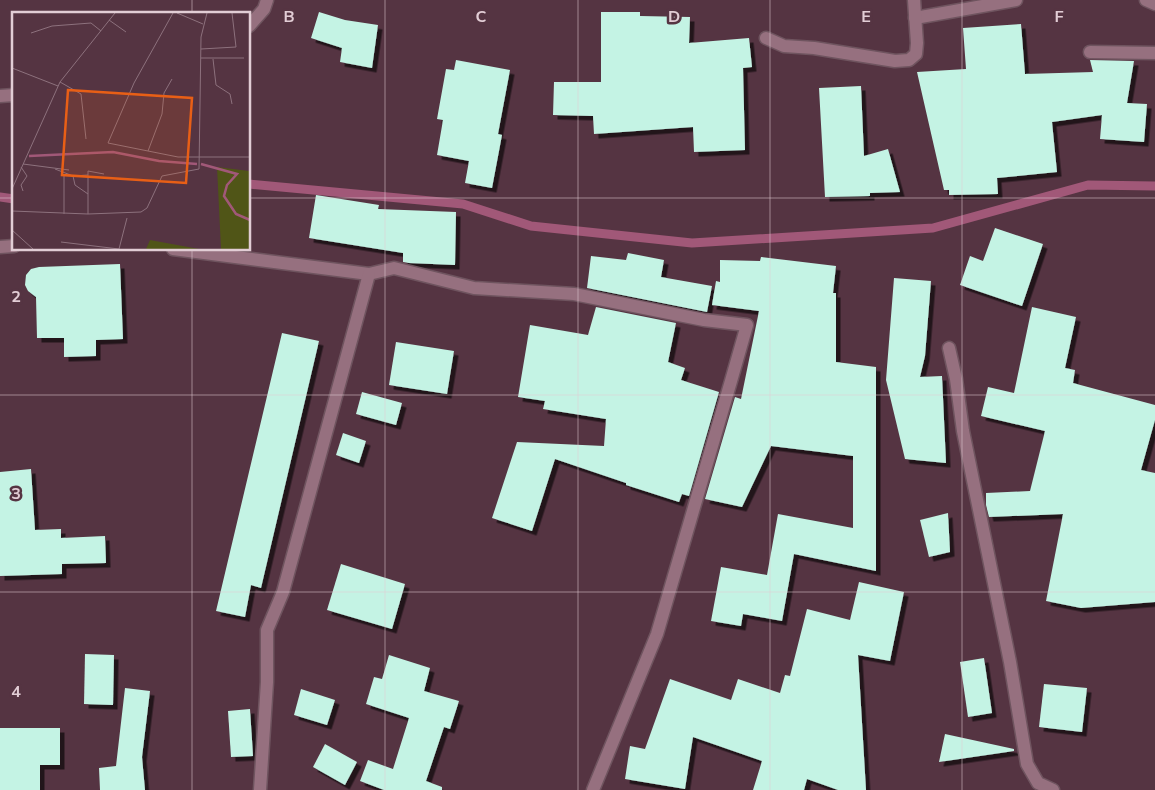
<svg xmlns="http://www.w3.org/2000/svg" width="1155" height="790" font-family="Mulish,sans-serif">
<defs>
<filter id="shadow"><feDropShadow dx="4.5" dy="4.5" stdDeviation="0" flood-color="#0009"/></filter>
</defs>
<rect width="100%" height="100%" fill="#553442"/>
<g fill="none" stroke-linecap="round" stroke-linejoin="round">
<g stroke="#a15878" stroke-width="9">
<path d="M 249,184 L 463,204 L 531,226 L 692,243 L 933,228 L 1088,185 L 1155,186"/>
<path d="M 0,197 L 14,199"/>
</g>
</g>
<g fill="#c4f3e4" filter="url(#shadow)">
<path d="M 319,12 L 345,20 L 378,25 L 372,68 L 340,62 L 342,48 L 311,38 Z"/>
<path d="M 601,12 L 640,12 L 640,16 L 690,17 L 689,43 L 749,38 L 752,67 L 743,68 L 745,150 L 694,152 L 693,127 L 594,134 L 593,116 L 553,115 L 554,82 L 601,82 Z"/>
<path d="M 1021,24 L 1025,74 L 1093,72 L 1090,60 L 1134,61 L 1127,103 L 1147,104 L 1144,142 L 1100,139 L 1102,115 L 1052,122 L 1057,172 L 997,178 L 998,194 L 949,195 L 949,190 L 944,190 L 917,72 L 966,69 L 963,28 Z"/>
<path d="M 456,60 L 510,70 L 498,134 L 502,135 L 492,188 L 465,183 L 469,161 L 437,155 L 443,120 L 437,119 L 446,69 L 454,70 Z"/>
<path d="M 861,86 L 864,156 L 888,149 L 900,192 L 870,193 L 870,196 L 825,197 L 819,88 Z"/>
<path d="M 316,195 L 379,205 L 378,209 L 456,212 L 455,265 L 409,263 L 403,262 L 403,253 L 309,238 Z"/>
<path d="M 995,228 L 1043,244 L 1022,306 L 960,285 L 970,256 L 983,261 Z"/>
<path d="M 628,253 L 664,260 L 661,277 L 712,286 L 707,312 L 587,288 L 591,256 L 626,260 Z"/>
<path d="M 761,257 L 836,266 L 833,293 L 836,293 L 836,362 L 876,367 L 876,571 L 794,554 L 782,621 L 743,614 L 741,626 L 711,621 L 721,567 L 767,575 L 778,514 L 853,528 L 853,456 L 771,446 L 742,507 L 705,499 L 735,397 L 741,399 L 759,311 L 712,305 L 716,281 L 720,282 L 720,260 L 760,261 Z"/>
<path d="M 120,264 L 123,339 L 96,340 L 96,356 L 64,357 L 64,338 L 37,338 L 36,297 L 28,291 L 25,285 L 26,275 L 31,269 L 39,267 Z"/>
<path d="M 894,278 L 931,281 L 925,356 L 920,377 L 942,376 L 946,463 L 905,459 L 886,380 Z"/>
<path d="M 596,307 L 676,323 L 668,362 L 685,368 L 681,380 L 719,392 L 689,496 L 682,494 L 679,502 L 626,485 L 626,483 L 555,459 L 532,531 L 492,518 L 517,442 L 604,446 L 606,419 L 543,409 L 545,401 L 518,397 L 530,325 L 588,335 Z"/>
<path d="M 1032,307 L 1076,317 L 1065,368 L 1075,370 L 1073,383 L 1155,405 L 1155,420 L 1141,470 L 1155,473 L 1155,602 L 1081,608 L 1046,601 L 1063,514 L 989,517 L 986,505 L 986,493 L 1030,491 L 1045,431 L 981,416 L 988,387 L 1014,393 Z"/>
<path d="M 282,333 L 319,341 L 261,588 L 251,585 L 245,617 L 216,611 Z"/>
<path d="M 396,342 L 454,351 L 447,394 L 389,385 Z"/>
<path d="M 362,392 L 402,403 L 396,425 L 356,414 Z"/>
<path d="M 343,433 L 366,441 L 359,463 L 336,455 Z"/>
<path d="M 31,469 L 35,530 L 61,529 L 61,538 L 105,536 L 106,563 L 62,564 L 62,574 L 0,576 L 0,472 Z"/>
<path d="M 948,513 L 950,552 L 929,557 L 920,520 Z"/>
<path d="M 341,564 L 405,584 L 392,629 L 327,610 Z"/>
<path d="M 859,582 L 904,592 L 890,661 L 858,655 L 866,790 L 838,790 L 807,779 L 804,790 L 753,790 L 762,761 L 693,737 L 685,789 L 625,779 L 630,746 L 645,749 L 670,679 L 731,700 L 738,679 L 780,693 L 785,675 L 790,676 L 807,609 L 850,620 Z"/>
<path d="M 85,654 L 114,655 L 113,705 L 84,704 Z"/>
<path d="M 389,655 L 430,668 L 424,691 L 459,701 L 450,729 L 444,727 L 426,781 L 442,787 L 442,790 L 384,790 L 360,781 L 368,760 L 393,769 L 409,718 L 366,704 L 374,677 L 382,679 Z"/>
<path d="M 984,658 L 992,713 L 968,717 L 960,662 Z"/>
<path d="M 1044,684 L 1087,688 L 1082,732 L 1039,727 Z"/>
<path d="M 125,688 L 150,691 L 142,757 L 145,790 L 100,790 L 99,768 L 116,766 Z"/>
<path d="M 301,689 L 335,700 L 327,725 L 294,715 Z"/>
<path d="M 250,709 L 253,756 L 231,757 L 228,711 Z"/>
<path d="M 0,728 L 60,728 L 60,765 L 40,765 L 40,790 L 0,790 Z"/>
<path d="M 945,734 L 1014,749 L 1014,751 L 939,762 Z"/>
<path d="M 325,744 L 357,762 L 345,785 L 313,767 Z"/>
</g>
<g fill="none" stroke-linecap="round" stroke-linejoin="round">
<defs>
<g id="street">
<path d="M 1146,0 L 1155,4"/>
<path d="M 915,18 L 1016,0"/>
<path d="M 766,38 L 784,46 L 814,48 L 895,61 L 909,60 L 916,54 L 917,43 L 914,0"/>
<path d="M 1090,52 L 1155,53"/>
<path d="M 0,247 L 14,246"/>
<path d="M 173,249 L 369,274 L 394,268 L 474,288 L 574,294 L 704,320 L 747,325 L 731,381 L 657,634 L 593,790"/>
<path d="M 949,348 L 956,379 L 963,431 L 1010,662 L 1027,764 L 1038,783 L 1053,790"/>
<path d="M 260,790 L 267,682 L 267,630 L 283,592 L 369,274"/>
</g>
<g id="secondary">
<path d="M 249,26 L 264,9 L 267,0"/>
<path d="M 0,96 L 14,95"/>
</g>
</defs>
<use href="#street" stroke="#6f545f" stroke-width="15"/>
<use href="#secondary" stroke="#6f545f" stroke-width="15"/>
<use href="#street" stroke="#96707f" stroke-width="12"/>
<use href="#secondary" stroke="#96707f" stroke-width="12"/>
</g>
<path fill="none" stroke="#e2cdd5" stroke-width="1" stroke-opacity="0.55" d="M 192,0 L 192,14M 385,0 L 385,790M 578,0 L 578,790M 770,0 L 770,790M 962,0 L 962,790M 0,198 L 14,198M 249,198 L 1155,198M 192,249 L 192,790M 0,395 L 1155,395M 0,592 L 1155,592"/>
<g transform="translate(12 12)">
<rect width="238" height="238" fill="#553442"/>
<path d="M 205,155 L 237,159 L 237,237 L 209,237 ZM 138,228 L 187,237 L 134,237 Z" fill="#505517"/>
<path fill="none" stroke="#a15878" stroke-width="2.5" d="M 17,144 L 101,140 L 147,149 L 185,152M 189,152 L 225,162 L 215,173 L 212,184 L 224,202 L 238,208"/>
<path fill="none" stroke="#8d717d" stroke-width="1" d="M 161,1 L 122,71 L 96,131 L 166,145 L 238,145M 165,1 L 191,12M 97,8 L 114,20M 19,21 L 40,14 L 79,11 L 89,19M 189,37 L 224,35 L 220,1M 189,46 L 232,46M 201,47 L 204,73 L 218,82 L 220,92M 0,56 L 46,74M 48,70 L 69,82 L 74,127M 136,139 L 150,102 L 152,81 L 160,67M 11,152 L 57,158M 9,155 L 15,164 L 9,173 L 11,179M 43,157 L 61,164 L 63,173 L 76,182M 61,164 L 76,163M 0,177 L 48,70 L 103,1M 0,199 L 76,202 L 129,200 L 135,196 L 150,164 L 187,157 L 189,25 L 195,1M 52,202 L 52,164M 76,202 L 76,159 L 92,162M 0,218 L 21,237M 49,230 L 107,237M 107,237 L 115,206"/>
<path fill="#e85f16" fill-opacity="0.15" stroke="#e85f16" stroke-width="2.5" d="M 56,78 L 180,86 L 174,171 L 50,163 Z"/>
<rect width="238" height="238" fill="none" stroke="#e2cdd5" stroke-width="2.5"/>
</g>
<g font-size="16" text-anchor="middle" font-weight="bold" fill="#e2cdd5" stroke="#553442" stroke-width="5" stroke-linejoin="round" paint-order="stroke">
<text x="289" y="22">B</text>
<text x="481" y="22">C</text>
<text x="674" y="22">D</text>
<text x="866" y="22">E</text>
<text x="1059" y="22">F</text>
<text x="16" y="302">2</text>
<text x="16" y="499">3</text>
<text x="16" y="697">4</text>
</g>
</svg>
